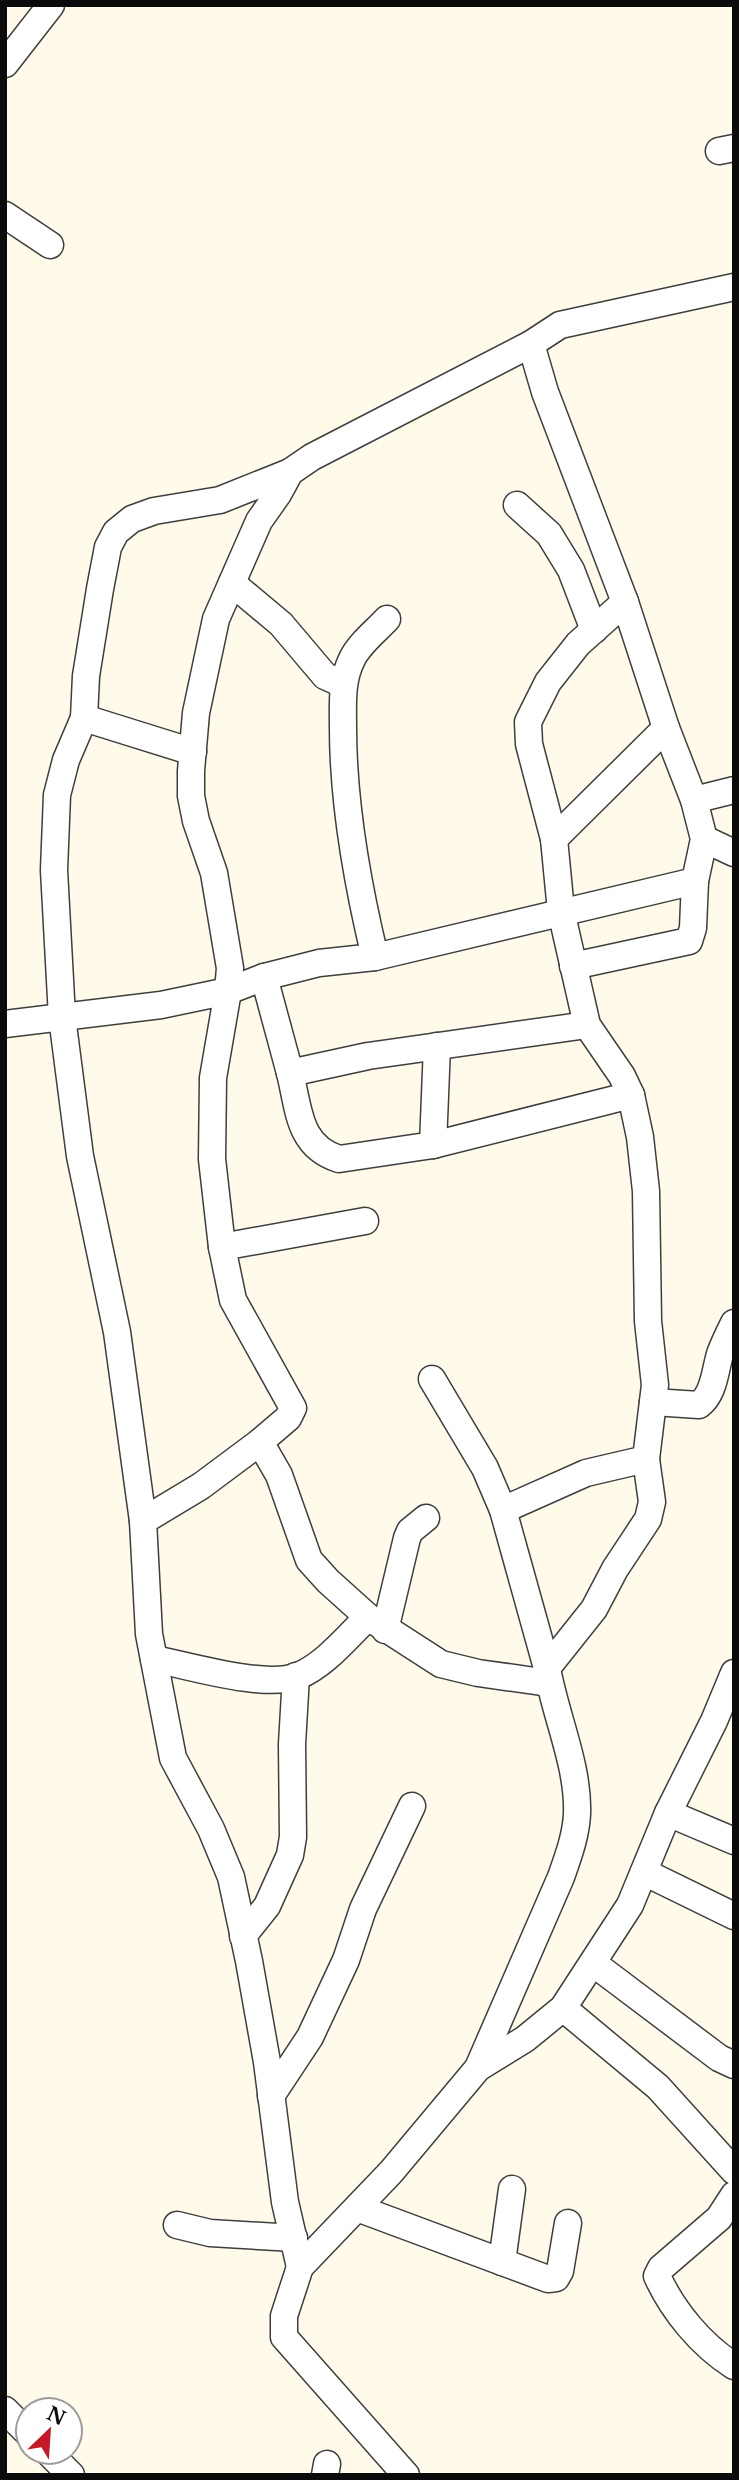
<svg xmlns="http://www.w3.org/2000/svg" width="739" height="2480" font-family="'Libre Baskerville',serif">
<rect width="100%" height="100%" fill="#fffae9"/>
<g fill="none" stroke-linecap="round" stroke-linejoin="round">
<defs>
<g id="minor">
<path d="M 5,64 L 51,5"/>
<path d="M 719,151 L 734,148"/>
<path d="M 5,215 L 50,245"/>
<path d="M 517,505 L 549,534 L 571,570 L 594,630"/>
<path d="M 232,583 L 281,624 L 325,676 L 343,684"/>
<path d="M 387,619 C 376,631 359,644 352,659 C 341,681 343,703 343,728 C 343,805 357,882 375,957 L 319,963 L 264,977 L 290,1073 L 368,1056 L 587,1025"/>
<path d="M 84,718 L 193,752"/>
<path d="M 694,800 L 734,790"/>
<path d="M 554,839 L 666,728"/>
<path d="M 704,839 L 734,853"/>
<path d="M 375,957 L 695,881 L 704,839 L 694,800 L 666,728 L 625,602 L 545,392 L 531,344 L 560,325 L 734,287"/>
<path d="M 573,966 L 689,941 L 693,928 L 695,881"/>
<path d="M 264,977 L 228,991 L 230,968 L 214,873 L 196,821 L 191,796 L 191,771 L 196,713 L 216,619 L 259,521 L 278,494 L 290,472 L 312,457 L 531,344"/>
<path d="M 5,1024 L 161,1005 L 228,991 L 213,1078 L 212,1159 L 222,1247"/>
<path d="M 290,1073 C 299,1109 298,1146 339,1159 L 433,1145 L 631,1095"/>
<path d="M 433,1145 L 437,1046"/>
<path d="M 365,1221 L 222,1247 L 233,1300 L 293,1408 L 288,1418 L 260,1442 L 279,1475 L 309,1560 L 328,1581 L 368,1617 L 441,1664 L 478,1673 L 549,1683"/>
<path d="M 432,1379 L 485,1468 L 503,1510"/>
<path d="M 653,1402 L 699,1405 C 714,1394 715,1371 720,1354 C 724,1343 729,1333 734,1323"/>
<path d="M 260,1442 L 201,1486 L 143,1521 L 149,1634 L 173,1758 L 211,1829 L 231,1877 L 249,1961 L 267,2062 L 285,2202 L 300,2267"/>
<path d="M 143,1521 L 117,1332 L 80,1156 L 62,1017 L 54,870 L 57,795 L 66,760 L 84,718 L 86,676 L 100,589 L 108,547 L 116,532 L 132,519 L 154,511 L 220,500 L 290,472"/>
<path d="M 385,1630 L 407,1538 L 410,1531 L 426,1518"/>
<path d="M 154,1659 C 190,1666 265,1689 298,1676 C 325,1665 347,1637 368,1617"/>
<path d="M 547,1668 L 503,1510 L 586,1473 L 646,1459 L 655,1385 L 648,1321 L 646,1191 L 640,1137 L 631,1095 L 622,1076 L 587,1025 L 561,911 L 554,839 L 529,744 L 528,722 L 548,682 L 578,644 L 625,602"/>
<path d="M 668,1813 L 734,1841"/>
<path d="M 644,1872 L 734,1916"/>
<path d="M 243,1936 L 267,1906 L 290,1855 L 293,1837 L 292,1744 L 296,1676"/>
<path d="M 593,1963 L 719,2058 L 734,2065"/>
<path d="M 563,2008 L 658,2087 L 734,2171"/>
<path d="M 478,2068 L 561,1877 C 568,1857 576,1836 577,1814 C 579,1766 555,1715 547,1668 L 594,1609 L 615,1569 L 648,1519 L 652,1502 L 646,1459"/>
<path d="M 271,2096 L 310,2037 L 346,1960 L 363,1909 L 412,1806"/>
<path d="M 734,2195 L 719,2218 L 661,2268 L 657,2276 C 673,2311 701,2345 734,2366"/>
<path d="M 357,2208 L 548,2279 L 556,2278 L 560,2271 L 568,2223"/>
<path d="M 177,2225 L 210,2233 L 294,2238"/>
<path d="M 502,2262 L 512,2189"/>
<path d="M 5,2410 L 28,2433"/>
<path d="M 48,2452 L 71,2475"/>
<path d="M 325,2475 L 327,2464"/>
<path d="M 406,2475 L 284,2337 L 284,2316 L 300,2267 L 391,2172 L 478,2068 L 525,2039 L 563,2008 L 630,1905 L 668,1813 L 714,1721 L 734,1673"/>
</g>
</defs>
<use href="#minor" stroke="#3e3e3e" stroke-width="29"/>
<use href="#minor" stroke="#fff" stroke-width="26"/>
</g>
<rect width="739" height="2480" fill="none" stroke="#0b0b0b" stroke-width="14"/>
<g transform="translate(49 2431) rotate(25)"><circle r="33" fill="#ffffff" stroke="#9d9d9d" stroke-width="2"/>
<path d="M0-5L12 26L0 18L-12 26Z" fill="#c51927"/>
<text y="-10" font-size="19" font-weight="bold" text-anchor="middle" fill="#0b0b0b">N</text>
</g>
</svg>
